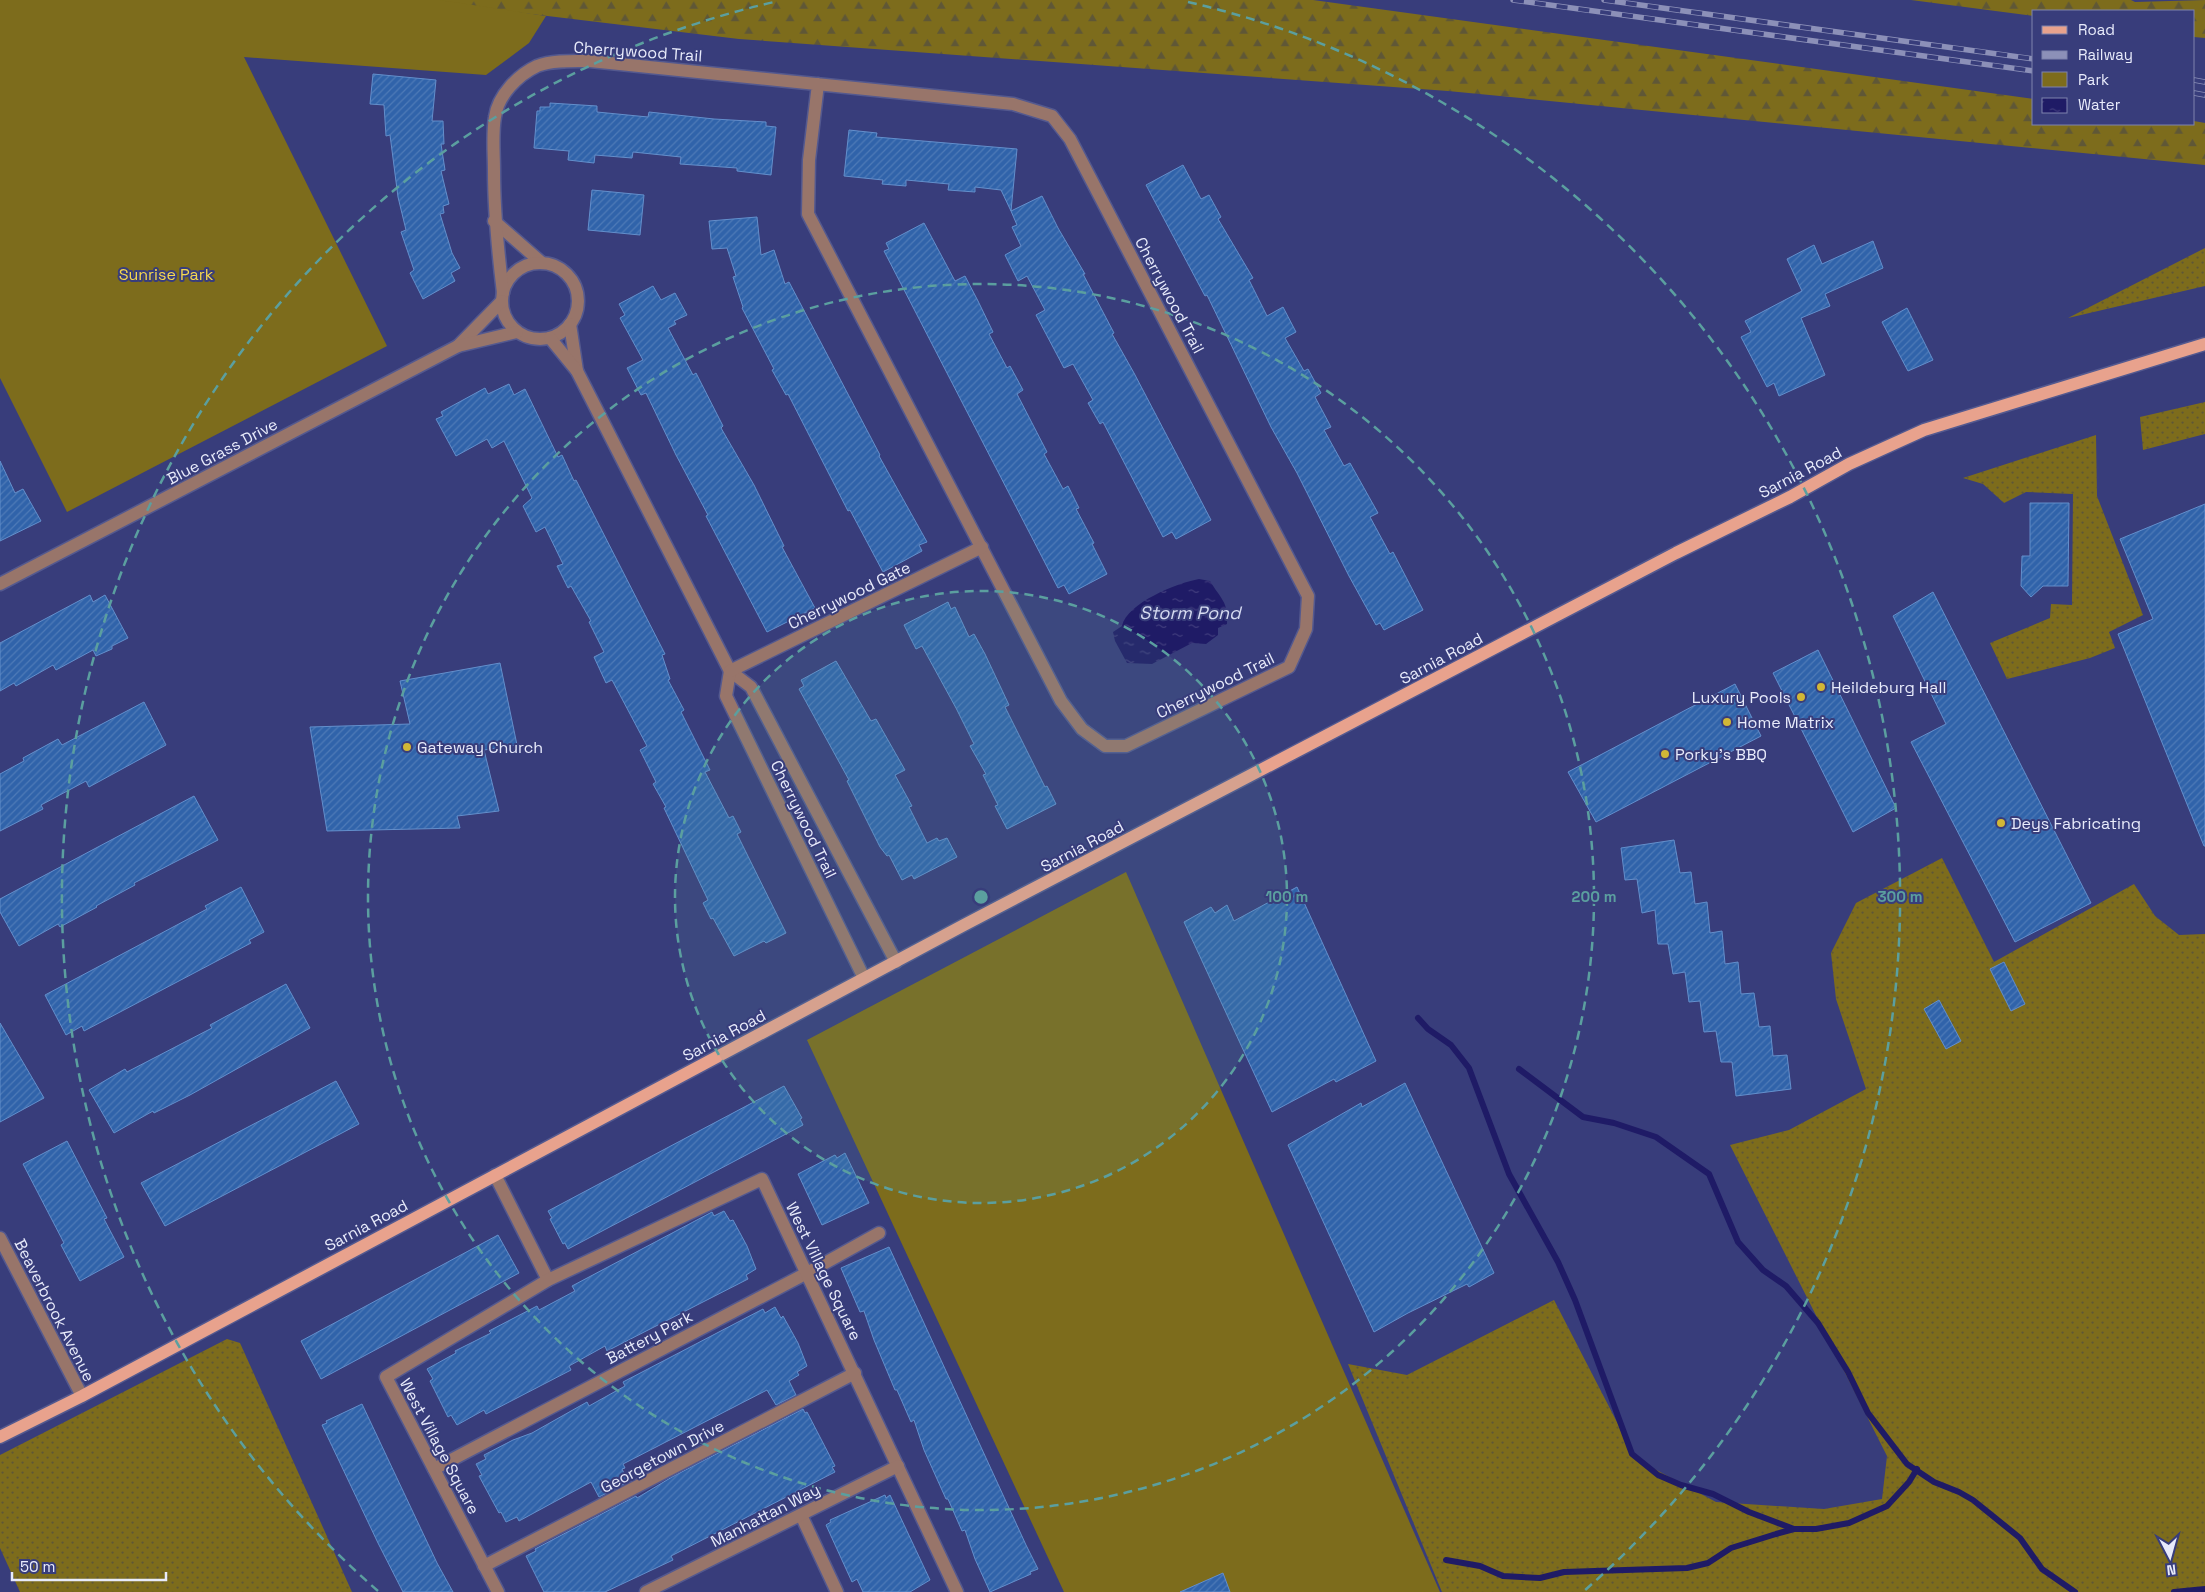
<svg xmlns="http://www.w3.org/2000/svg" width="2205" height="1592" font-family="'Space Grotesk',sans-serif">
<defs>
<pattern id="grass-dots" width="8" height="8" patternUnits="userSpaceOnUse" patternTransform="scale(1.25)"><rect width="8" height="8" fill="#7d6c1c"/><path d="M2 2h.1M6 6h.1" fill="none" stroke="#5f5736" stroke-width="1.8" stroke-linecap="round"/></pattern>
<pattern id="forest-firs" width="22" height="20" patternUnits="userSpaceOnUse" patternTransform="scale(1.25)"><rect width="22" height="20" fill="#7d6c1c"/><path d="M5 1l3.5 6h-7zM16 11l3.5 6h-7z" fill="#5f5736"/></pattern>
<pattern id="water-ripples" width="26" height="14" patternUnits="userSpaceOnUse" patternTransform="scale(1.25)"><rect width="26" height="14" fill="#1f1b66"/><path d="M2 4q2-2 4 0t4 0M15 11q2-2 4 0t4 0" fill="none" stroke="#403c7d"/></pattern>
<pattern id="building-hatch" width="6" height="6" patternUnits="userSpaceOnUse" patternTransform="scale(1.25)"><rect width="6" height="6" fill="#3063aa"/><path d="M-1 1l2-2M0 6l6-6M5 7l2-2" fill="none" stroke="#4e7ab7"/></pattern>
</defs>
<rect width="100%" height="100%" fill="#383d7b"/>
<g fill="url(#grass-dots)">
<path d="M 2205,248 L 2205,286 L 2068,318 Z"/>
<path d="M 2205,402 L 2205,434 L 2143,450 L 2140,417 Z"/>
<path d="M 2096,435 L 2097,496 L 2143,615 L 2109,632 L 2115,648 L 2090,658 L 2007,679 L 1990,643 L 2050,618 L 2051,604 L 2072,605 L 2073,494 L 2026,492 L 2004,503 L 1983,484 L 1963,478 Z"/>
<path d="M 1942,858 L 1994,962 L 2134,884 L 2155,916 L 2179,935 L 2205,934 L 2205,1592 L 1442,1592 L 1348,1364 L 1407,1375 L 1554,1300 L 1636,1459 L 1716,1502 L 1824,1509 L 1882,1499 L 1887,1456 L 1730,1145 L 1789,1130 L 1866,1089 L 1836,999 L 1831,953 L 1856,903 Z"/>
<path d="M 227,1339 L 240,1343 L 352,1592 L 20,1592 L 0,1548 L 0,1455 Z"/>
</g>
<g fill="url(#forest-firs)">
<path d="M 414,0 L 1313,0 L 2034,99 L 2034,124 L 2194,124 L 2194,121 L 2205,123 L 2205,165 L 1448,91 L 739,39 Z"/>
<path d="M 1911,0 L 2131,0 L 2135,2 L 2205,0 L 2205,38 L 2194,37 L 2194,11 L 2034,11 L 2034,16 Z"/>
</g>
<g fill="#7d6c1c">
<path d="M 0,0 L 439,0 L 546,16 L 529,43 L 486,75 L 244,57 L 387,346 L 67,512 L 0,378 Z"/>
<path d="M 1126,872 L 1440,1592 L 1064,1592 L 807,1040 Z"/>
</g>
<path fill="url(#water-ripples)" d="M 1199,579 L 1210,581 C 1220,598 1229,602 1227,624 L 1218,628 L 1218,635 L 1206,644 L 1192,643 L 1152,664 L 1127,663 L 1115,641 L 1113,632 L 1122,626 C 1127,603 1177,583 1199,579 Z"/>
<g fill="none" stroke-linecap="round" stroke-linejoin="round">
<g stroke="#1f1b66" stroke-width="6">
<path d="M 1418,1018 L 1428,1029 L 1451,1045 L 1469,1068 L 1509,1174 L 1558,1262 L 1575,1300 L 1632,1454 L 1658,1475 L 1681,1485 L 1713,1494 L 1749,1512 L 1794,1529"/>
<path d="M 1519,1069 L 1583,1117 L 1614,1123 L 1656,1137 L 1709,1174 L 1738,1242 L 1763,1270 L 1786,1286 L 1818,1323 L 1848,1372 L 1868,1413 L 1907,1464 L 1934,1482 L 1959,1492 L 1973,1500 L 2020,1538 L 2042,1569 L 2075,1592"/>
<path d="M 1446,1560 L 1480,1566 L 1503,1576 L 1540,1578 L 1564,1572 L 1687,1568 L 1708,1563 L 1731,1548 L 1776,1534 L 1794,1529 L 1816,1529 L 1849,1523 L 1887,1506 L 1909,1482 L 1917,1469"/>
<path d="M 2174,1592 L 2205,1589"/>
</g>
</g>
<g fill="url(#building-hatch)" stroke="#638fcc">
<path d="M 373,74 L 436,80 L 432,121 L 443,121 L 444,144 L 441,144 L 445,170 L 441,171 L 449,204 L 443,206 L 444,213 L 440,214 L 452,253 L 460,268 L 451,273 L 455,281 L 423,299 L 410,273 L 414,270 L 401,232 L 406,230 L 398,197 L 390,135 L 386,136 L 384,105 L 370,104 Z"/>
<path d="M 550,103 L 597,106 L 597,112 L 648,117 L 649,112 L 714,119 L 766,122 L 766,126 L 776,127 L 771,175 L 737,171 L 737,168 L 680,164 L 681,157 L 633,152 L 632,158 L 595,155 L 594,163 L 568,160 L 569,151 L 534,148 L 537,111 L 540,111 L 540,107 L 550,107 Z"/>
<path d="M 849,130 L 877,133 L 876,137 L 1017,149 L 1011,211 L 1001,190 L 975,187 L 975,192 L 948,190 L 949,184 L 906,180 L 906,186 L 882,184 L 883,180 L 844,176 Z"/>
<path d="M 1183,165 L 1201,199 L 1209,195 L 1221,217 L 1218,219 L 1253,278 L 1249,280 L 1267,316 L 1283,307 L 1296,332 L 1285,338 L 1304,371 L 1308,369 L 1321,393 L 1315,397 L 1331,427 L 1324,430 L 1344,466 L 1350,463 L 1378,513 L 1370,517 L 1390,554 L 1393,552 L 1423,610 L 1384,630 L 1380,623 L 1376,625 L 1349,576 L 1297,473 L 1271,427 L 1207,295 L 1205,296 L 1146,185 Z"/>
<path d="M 592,190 L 644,195 L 640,235 L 588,230 Z"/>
<path d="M 1042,196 L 1058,228 L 1085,274 L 1083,274 L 1114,333 L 1112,334 L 1134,373 L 1211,520 L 1176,539 L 1172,532 L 1163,537 L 1103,422 L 1100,424 L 1088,403 L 1093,400 L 1073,364 L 1064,368 L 1036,315 L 1045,310 L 1027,276 L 1018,281 L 1005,255 L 1021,246 L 1012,227 L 1017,225 L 1011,211 Z"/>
<path d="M 757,217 L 761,255 L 774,250 L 785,284 L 789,282 L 880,455 L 879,456 L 927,542 L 919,545 L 922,551 L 883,572 L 850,510 L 848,511 L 788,394 L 786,395 L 772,370 L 774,369 L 742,308 L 743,307 L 733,277 L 736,276 L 727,248 L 712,249 L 709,221 Z"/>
<path d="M 924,223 L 955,281 L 965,276 L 978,301 L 993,332 L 989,334 L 1007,368 L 1010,366 L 1023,390 L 1017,394 L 1047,452 L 1044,454 L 1063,489 L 1068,486 L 1079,508 L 1076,509 L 1094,543 L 1092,544 L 1107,574 L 1069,594 L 1064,585 L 1058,588 L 884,251 L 889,249 L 886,243 Z"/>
<path d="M 1873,241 L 1883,268 L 1825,294 L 1830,306 L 1801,318 L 1825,375 L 1779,396 L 1774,383 L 1767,387 L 1741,337 L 1751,332 L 1745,321 L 1802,291 L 1787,259 L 1814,245 L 1822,264 Z"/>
<path d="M 653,286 L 661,300 L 675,293 L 687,315 L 674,321 L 676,324 L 668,328 L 693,375 L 696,373 L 723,426 L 721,428 L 754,485 L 784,546 L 782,547 L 815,608 L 767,632 L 706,516 L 708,515 L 676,455 L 646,393 L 641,395 L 627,368 L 643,360 L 620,318 L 625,315 L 619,304 Z"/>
<path d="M 1907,308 L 1933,360 L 1908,371 L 1882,322 Z"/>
<path d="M 509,384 L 514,395 L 525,389 L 558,457 L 562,455 L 574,481 L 576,480 L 665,654 L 662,655 L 670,679 L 668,680 L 684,710 L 681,712 L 710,770 L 705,772 L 729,818 L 733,816 L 741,832 L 737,834 L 786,933 L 766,943 L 764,941 L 734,956 L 713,918 L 711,919 L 703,903 L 708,900 L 664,808 L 666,807 L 653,784 L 656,782 L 640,750 L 647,746 L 612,680 L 606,683 L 594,657 L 604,652 L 589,622 L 591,621 L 571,586 L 568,588 L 557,566 L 563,564 L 545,527 L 536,532 L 523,506 L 532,498 L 504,441 L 492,448 L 487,439 L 456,456 L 436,419 L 443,416 L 441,412 L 485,388 L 488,394 Z"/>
<path d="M 0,461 L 15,493 L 23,489 L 41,521 L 0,541 Z"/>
<path d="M 2030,503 L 2069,503 L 2068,586 L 2043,586 L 2031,597 L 2021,586 L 2022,556 L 2030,556 Z"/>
<path d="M 2205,504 L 2205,846 L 2204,846 L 2118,634 L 2153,619 L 2120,539 Z"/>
<path d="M 1933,592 L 2091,903 L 2015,942 L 1911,742 L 1946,724 L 1893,616 Z"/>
<path d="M 90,595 L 93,602 L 105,595 L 128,638 L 112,646 L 112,649 L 96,656 L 93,650 L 56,670 L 53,665 L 16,686 L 14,683 L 0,691 L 0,643 Z"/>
<path d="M 948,602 L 951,609 L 955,607 L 969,637 L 974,634 L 985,654 L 1009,705 L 1005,707 L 1045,787 L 1047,786 L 1056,804 L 1007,829 L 995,806 L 998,805 L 983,775 L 986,774 L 970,746 L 974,744 L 956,708 L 922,646 L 916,649 L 904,625 Z"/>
<path d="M 1818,650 L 1896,808 L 1853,832 L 1773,673 Z"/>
<path d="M 836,661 L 871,721 L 876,719 L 905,770 L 895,775 L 912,806 L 909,807 L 927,843 L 937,838 L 939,841 L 947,838 L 957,857 L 914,879 L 912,875 L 902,880 L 889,855 L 887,856 L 880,847 L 847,781 L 849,780 L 799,689 L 804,686 L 801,680 Z"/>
<path d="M 500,663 L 517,745 L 484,750 L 499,811 L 457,816 L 460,828 L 327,831 L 310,727 L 410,724 L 400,681 Z"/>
<path d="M 1735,684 L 1761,736 L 1596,822 L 1568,772 Z"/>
<path d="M 144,702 L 166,745 L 89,787 L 86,781 L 41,805 L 43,809 L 0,831 L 0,774 L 24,761 L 23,758 L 58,739 L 62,745 Z"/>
<path d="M 194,796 L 218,840 L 134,883 L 135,885 L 96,906 L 97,907 L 60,927 L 58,924 L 19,946 L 0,912 L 0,899 Z"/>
<path d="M 1674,840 L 1680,873 L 1691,872 L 1695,904 L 1707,902 L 1710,933 L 1722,931 L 1725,964 L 1738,962 L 1741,994 L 1754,993 L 1759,1027 L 1770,1026 L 1773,1056 L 1787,1055 L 1791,1089 L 1736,1096 L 1732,1062 L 1721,1062 L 1716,1031 L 1704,1032 L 1700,1001 L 1689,1002 L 1685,972 L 1673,974 L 1668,944 L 1658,944 L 1655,910 L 1642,913 L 1637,879 L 1625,880 L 1621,848 Z"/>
<path d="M 241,887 L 264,932 L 249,940 L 251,943 L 84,1031 L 82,1026 L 66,1035 L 45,995 L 207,909 L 205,906 Z"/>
<path d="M 1297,887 L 1376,1061 L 1336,1082 L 1334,1079 L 1272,1112 L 1184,922 L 1211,907 L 1215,913 L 1227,905 L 1234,921 Z"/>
<path d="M 2004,962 L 2025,1004 L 2011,1011 L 1990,969 Z"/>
<path d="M 286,984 L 310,1028 L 190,1095 L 154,1113 L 153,1111 L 114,1133 L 89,1090 L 125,1069 L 127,1072 L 212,1028 L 210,1025 Z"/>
<path d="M 1939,1000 L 1961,1041 L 1946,1049 L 1924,1009 Z"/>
<path d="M 0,1023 L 44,1098 L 0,1122 Z"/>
<path d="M 336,1081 L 359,1124 L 165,1226 L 141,1183 Z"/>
<path d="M 1405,1083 L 1494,1273 L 1469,1287 L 1467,1284 L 1408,1313 L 1374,1332 L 1288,1145 L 1361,1103 L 1362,1107 Z"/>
<path d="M 784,1086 L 802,1118 L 800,1119 L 803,1125 L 568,1249 L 565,1243 L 563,1244 L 550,1219 L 552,1218 L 548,1211 Z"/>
<path d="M 67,1141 L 107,1218 L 104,1219 L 124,1257 L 80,1281 L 61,1245 L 64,1243 L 23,1164 Z"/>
<path d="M 845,1153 L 869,1203 L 822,1225 L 798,1174 L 835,1155 L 837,1158 Z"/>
<path d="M 724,1211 L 730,1221 L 733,1220 L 747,1246 L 756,1269 L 746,1275 L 748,1279 L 607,1351 L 605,1346 L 569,1366 L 571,1370 L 486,1414 L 484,1410 L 457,1425 L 451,1415 L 448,1417 L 430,1381 L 433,1379 L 427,1369 L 456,1353 L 455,1351 L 491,1333 L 489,1331 L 537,1306 L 539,1310 L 575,1291 L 572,1286 L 712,1212 L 714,1216 Z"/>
<path d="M 498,1235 L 519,1273 L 321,1379 L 301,1341 Z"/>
<path d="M 889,1247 L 1026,1545 L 1038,1569 L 1030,1572 L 1031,1574 L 990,1592 L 975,1559 L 965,1530 L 962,1531 L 948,1499 L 946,1499 L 924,1450 L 914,1420 L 911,1422 L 897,1390 L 895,1390 L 874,1340 L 864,1311 L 860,1312 L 841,1268 Z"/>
<path d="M 775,1307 L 781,1318 L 783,1316 L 798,1343 L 807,1366 L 797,1372 L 799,1375 L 789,1381 L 796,1395 L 776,1405 L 767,1390 L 623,1464 L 625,1468 L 622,1469 L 628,1482 L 599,1497 L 591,1482 L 519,1521 L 517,1517 L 506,1522 L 501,1512 L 499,1513 L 479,1476 L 482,1475 L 476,1464 L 486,1459 L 484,1455 L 513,1440 L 532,1433 L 587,1402 L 589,1406 L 625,1386 L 623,1382 L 763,1309 L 765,1313 Z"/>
<path d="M 362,1404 L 437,1563 L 453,1592 L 403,1592 L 378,1543 L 322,1425 L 327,1423 L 326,1421 Z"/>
<path d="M 803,1409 L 805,1413 L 807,1412 L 835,1466 L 832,1467 L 835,1472 L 671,1556 L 673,1560 L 605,1592 L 544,1592 L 526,1556 L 536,1551 L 535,1549 L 636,1496 L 637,1498 L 672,1477 Z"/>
<path d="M 885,1495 L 886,1498 L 890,1495 L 930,1580 L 910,1592 L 863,1592 L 857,1579 L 852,1582 L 826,1525 L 831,1522 L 830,1520 Z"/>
<path d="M 1223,1573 L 1230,1592 L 1180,1592 Z"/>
</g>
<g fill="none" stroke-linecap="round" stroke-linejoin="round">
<defs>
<g id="minor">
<path d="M 494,221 L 542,263"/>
<circle cx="540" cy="301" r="38"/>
<path d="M 503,293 C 498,252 494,212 494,171 C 494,153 492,134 495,117 C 498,95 518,75 537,66 C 552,60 574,61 590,61 L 1013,104 L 1052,116 L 1070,139 L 1308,596 L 1306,629 L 1289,667 L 1126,746 L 1105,746 L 1082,729 L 1061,701 L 808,214 L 809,160 L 818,84"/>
<path d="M 570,324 L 577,371"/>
<path d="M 550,338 L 577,371 L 730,671 L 751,687 L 896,962"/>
<path d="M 458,346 L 502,301"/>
<path d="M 0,584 L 458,346 L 517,332"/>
<path d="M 730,671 L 726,696 L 864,978"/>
<path d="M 730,671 L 982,547"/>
<path d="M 495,1175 L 548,1280"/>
<path d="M 0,1238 L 82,1396"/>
<path d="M 434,1469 L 807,1273 L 879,1233"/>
<path d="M 801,1515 L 837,1592"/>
<path d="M 484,1566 L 855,1373"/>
<path d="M 498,1592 L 386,1377 L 548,1280 L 762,1179 L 957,1592"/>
<path d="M 646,1592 L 898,1466"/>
</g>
<path id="major" d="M 0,1437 L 82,1396 L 964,925 L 1676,553 L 1790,497 L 1849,464 L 1924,430 L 2205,344"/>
</defs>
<use href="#minor" stroke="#54598f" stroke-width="15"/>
<use href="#major" stroke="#54598f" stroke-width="15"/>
<use href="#minor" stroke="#98756a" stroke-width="12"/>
<use href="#major" stroke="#e8a28d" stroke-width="12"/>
<defs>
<g id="rail">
<path d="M 1513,0 L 2034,71"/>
<path d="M 1604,0 L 2034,59"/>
<path d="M 2194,80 L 2205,82"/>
<path d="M 2194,93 L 2205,95"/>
</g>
</defs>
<use href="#rail" stroke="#8c90b8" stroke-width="5.5"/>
<use href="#rail" stroke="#383d7b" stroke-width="4" stroke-dasharray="11" stroke-linecap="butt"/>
</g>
<circle cx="981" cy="897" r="306" fill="#5b9f9f" fill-opacity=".12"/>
<g fill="none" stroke="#5b9f9f" stroke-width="2.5" stroke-dasharray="9 6">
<circle cx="981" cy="897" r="306"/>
<circle cx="981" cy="897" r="613"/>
<path d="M378 1591A919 919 0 0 1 774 2M1188 2A919 919 0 0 1 1584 1591"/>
</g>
<g fill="#d1b736" stroke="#383d7b" stroke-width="2">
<circle cx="1821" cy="687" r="5"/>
<circle cx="1801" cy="697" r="5"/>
<circle cx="1727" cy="722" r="5"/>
<circle cx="407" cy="747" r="5"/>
<circle cx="1665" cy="754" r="5"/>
<circle cx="2001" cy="823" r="5"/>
</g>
<g text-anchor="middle" stroke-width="4" stroke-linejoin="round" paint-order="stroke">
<g font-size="16" fill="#e8ebfb" stroke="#383d7b">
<text transform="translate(638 51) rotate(4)" y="6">Cherrywood Trail</text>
<text transform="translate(1170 295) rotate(62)" y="6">Cherrywood Trail</text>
<text transform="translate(222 451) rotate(-28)" y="6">Blue Grass Drive</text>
<text transform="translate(1800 472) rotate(-28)" y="6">Sarnia Road</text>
<text transform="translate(849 595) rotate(-26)" y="6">Cherrywood Gate</text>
<text transform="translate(1441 658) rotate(-28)" y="6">Sarnia Road</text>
<text transform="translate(1215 685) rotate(-26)" y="6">Cherrywood Trail</text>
<text transform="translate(804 819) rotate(64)" y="6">Cherrywood Trail</text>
<text transform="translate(1082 846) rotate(-28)" y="6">Sarnia Road</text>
<text transform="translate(724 1035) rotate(-28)" y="6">Sarnia Road</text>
<text transform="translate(366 1225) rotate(-28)" y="6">Sarnia Road</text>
<text transform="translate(824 1271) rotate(64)" y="6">West Village Square</text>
<text transform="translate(55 1310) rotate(63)" y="6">Beaverbrook Avenue</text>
<text transform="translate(649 1337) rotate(-28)" y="6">Battery Park</text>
<text transform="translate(440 1446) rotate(62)" y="6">West Village Square</text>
<text transform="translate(662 1456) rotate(-28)" y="6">Georgetown Drive</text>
<text transform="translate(765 1515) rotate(-27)" y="6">Manhattan Way</text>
</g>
<g font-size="16" fill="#f6d84e" stroke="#383d7b">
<text x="166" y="280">Sunrise Park</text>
</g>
<g font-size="16" fill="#e8ebfb" stroke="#383d7b" text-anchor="start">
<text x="1831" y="693">Heildeburg Hall</text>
<text x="1791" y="703" text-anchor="end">Luxury Pools</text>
<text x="1737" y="728">Home Matrix</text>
<text x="417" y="753">Gateway Church</text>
<text x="1675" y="760">Porky's BBQ</text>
<text x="2011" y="829">Deys Fabricating</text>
</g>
<g font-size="18" font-style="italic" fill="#d6dbf1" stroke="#383d7b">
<text x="1190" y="619">Storm Pond</text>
</g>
</g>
<circle cx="981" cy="897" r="8" fill="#5b9f9f" stroke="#383d7b" stroke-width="2.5"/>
<g font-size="15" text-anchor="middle" font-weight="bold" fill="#5b9f9f" stroke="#383d7b" stroke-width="4" stroke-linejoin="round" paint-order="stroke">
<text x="1287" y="902">100 m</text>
<text x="1594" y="902">200 m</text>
<text x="1900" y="902">300 m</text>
</g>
<rect x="2032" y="10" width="162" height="115" fill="#383d7b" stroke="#7e83ae"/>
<rect x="2042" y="26" width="25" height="8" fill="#e8a28d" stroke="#7e83ae"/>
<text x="2078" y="35" font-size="15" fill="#e8ebfb">Road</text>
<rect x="2042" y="51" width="25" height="8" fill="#8c90b8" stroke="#7e83ae"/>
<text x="2078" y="60" font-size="15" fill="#e8ebfb">Railway</text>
<rect x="2042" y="72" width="25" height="15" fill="#7d6c1c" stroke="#7e83ae"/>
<text x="2078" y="85" font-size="15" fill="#e8ebfb">Park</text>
<rect x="2042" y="98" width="25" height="15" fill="url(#water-ripples)" stroke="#7e83ae"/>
<text x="2078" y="110" font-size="15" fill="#e8ebfb">Water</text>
<g transform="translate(2170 1557) rotate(174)" stroke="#383d7b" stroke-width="4" paint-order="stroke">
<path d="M0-4L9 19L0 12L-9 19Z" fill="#e8ebfb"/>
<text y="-8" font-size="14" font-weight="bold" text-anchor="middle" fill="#e8ebfb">N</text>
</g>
<path d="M12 1572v8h154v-8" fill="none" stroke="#e8ebfb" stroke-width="2.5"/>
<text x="20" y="1572" font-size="15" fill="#e8ebfb" stroke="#383d7b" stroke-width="4" paint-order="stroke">50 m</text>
</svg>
